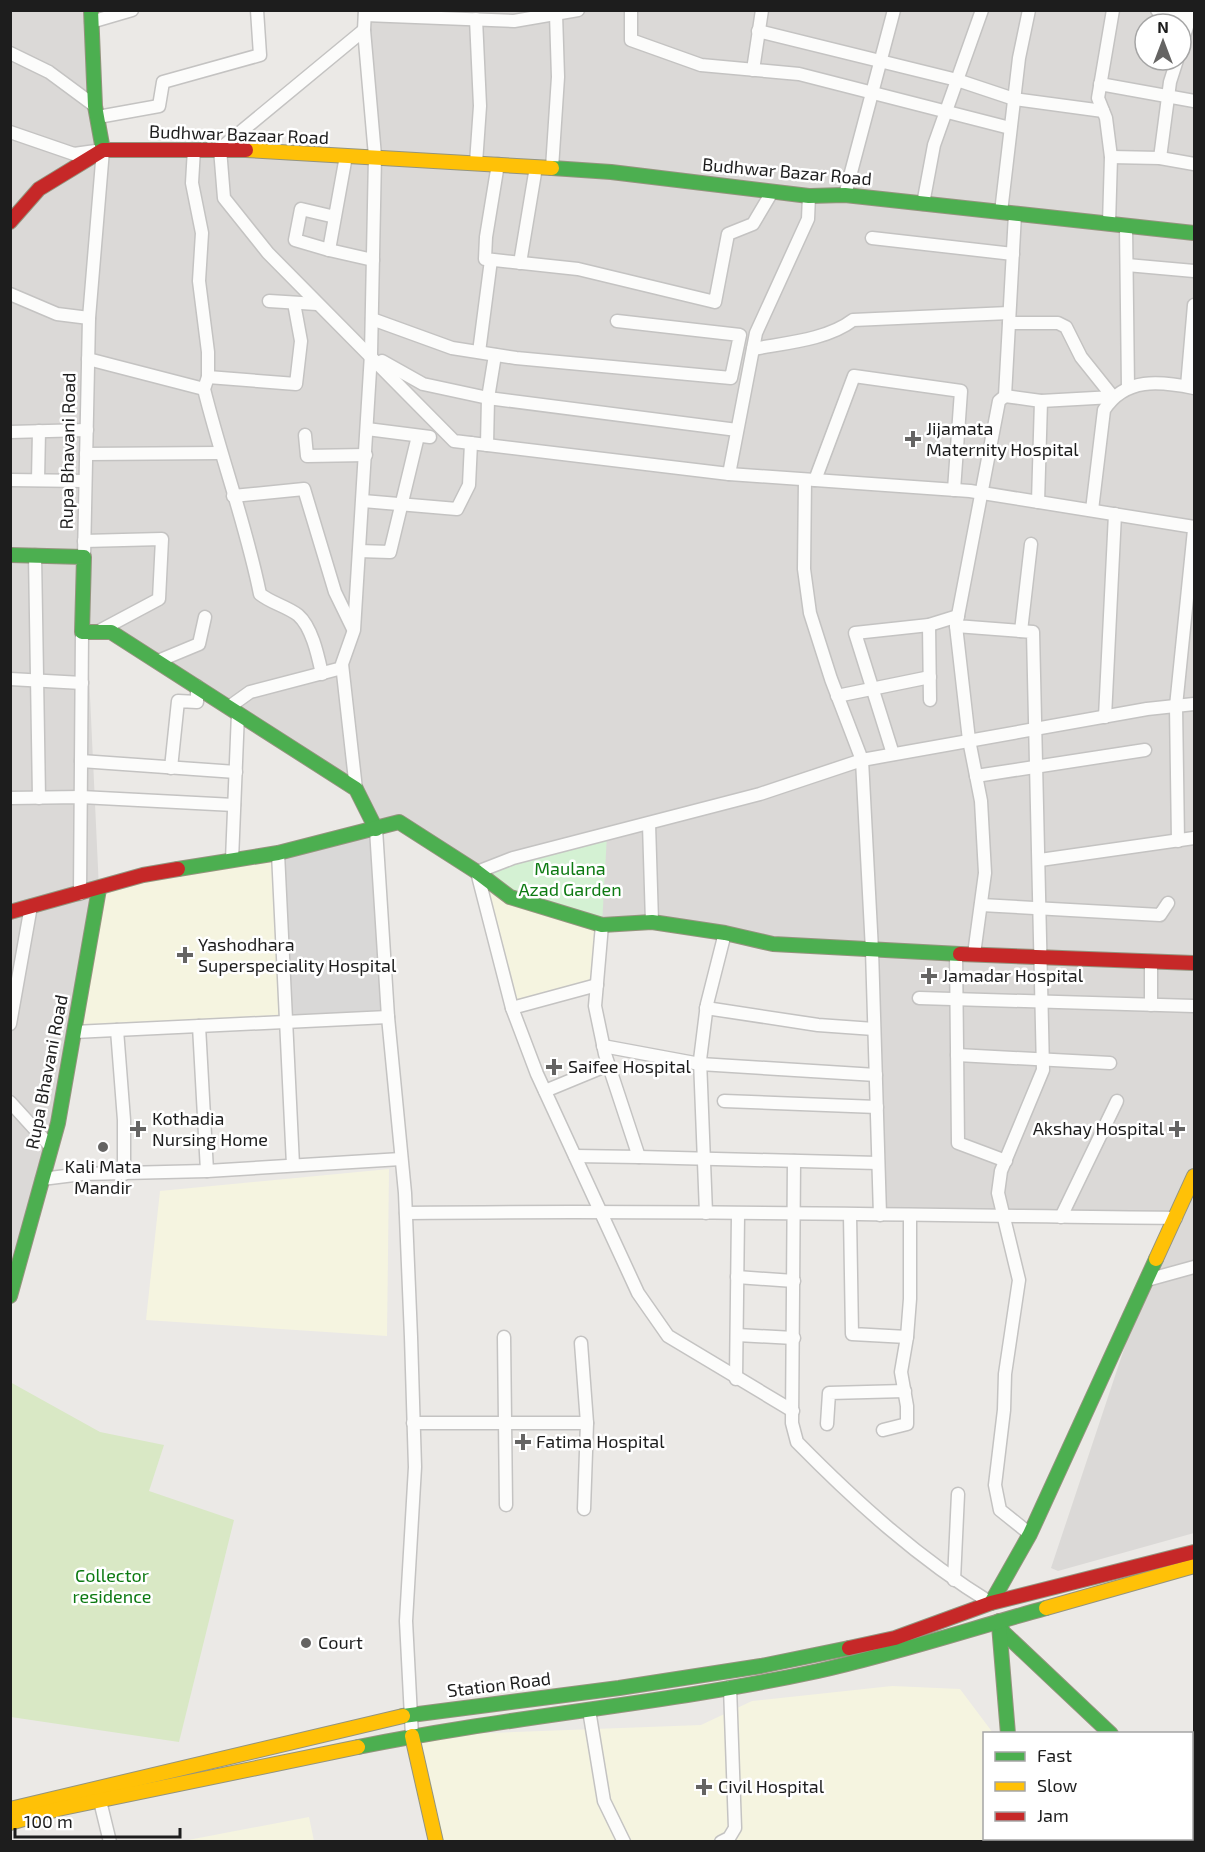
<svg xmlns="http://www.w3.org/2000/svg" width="1205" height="1852" font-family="'Exo 2',sans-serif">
<rect width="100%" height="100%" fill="#ebe9e6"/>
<path fill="#dbd9d7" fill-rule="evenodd" d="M 11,11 L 90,11 L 103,150 L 375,156 L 365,11 L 1194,11 L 1194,1533 L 1058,1571 L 1051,1568 L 1147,1280 L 1174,1219 L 880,1215 L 872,951 L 725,933 L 602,925 L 510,897 L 400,822 L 376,829 L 356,789 L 111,632 L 87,632 L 99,889 L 42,1179 L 11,1278 ZM 1145,24 L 1181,24 L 1181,60 L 1145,60 Z"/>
<g fill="#f5f4e0">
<path d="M 278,853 L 287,1022 L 74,1032 L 99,889 Z"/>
<path d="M 477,872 L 602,925 L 597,985 L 512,1008 Z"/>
<path d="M 389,1169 L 387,1336 L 146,1320 L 160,1191 Z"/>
<path d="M 892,1686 L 960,1689 L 993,1733 L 984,1734 L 984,1838 L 1017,1839 L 1018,1841 L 436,1841 L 412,1736 L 701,1725 L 752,1701 Z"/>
<path d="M 309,1817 L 314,1841 L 183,1841 Z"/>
</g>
<path fill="#d9d8d7" d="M 376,829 L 388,1017 L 287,1022 L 278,853 Z"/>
<path fill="#d9e8c5" d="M 10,1382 L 100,1432 L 164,1445 L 149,1491 L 234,1520 L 179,1742 L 11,1717 Z"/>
<path fill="#d4f1d3" d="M 607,835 L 602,925 L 510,897 L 477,872 Z"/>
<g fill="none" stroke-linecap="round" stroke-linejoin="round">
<defs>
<g id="street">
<path d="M 631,10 L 631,40 L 701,65 L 799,74 L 1010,128"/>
<path d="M 1157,10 L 1194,18"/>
<path d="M 365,15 L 514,21 L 578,10"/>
<path d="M 91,22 L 132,10"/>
<path d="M 364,30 L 220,149 L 224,198 L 268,253 L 454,441 L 729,474 L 970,491 L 1194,527"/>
<path d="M 758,31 L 957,80 L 1014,99 L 1103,111"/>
<path d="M 1181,46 L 1190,17"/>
<path d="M 10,53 L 49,72 L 95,106"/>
<path d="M 753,70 L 762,10"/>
<path d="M 1100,84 L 1194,101"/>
<path d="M 98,117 L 159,106 L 163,82 L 260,55 L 257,10"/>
<path d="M 10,132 L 74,154 L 103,150 L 89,318 L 84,557"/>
<path d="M 194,149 L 192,183 L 202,233 L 199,281 L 208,352 L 208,377 L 204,389 C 221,458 246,524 260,594 C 271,603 286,606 298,615 C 312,627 318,656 322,674"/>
<path d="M 1111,157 L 1160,158 L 1194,164"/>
<path d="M 1160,158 L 1170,82 L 1177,60"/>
<path d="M 476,163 L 480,106 L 476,19"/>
<path d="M 498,164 L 486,237 L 485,259 L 578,269 L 715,302 L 728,234 L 753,224 L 772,192"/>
<path d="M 552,168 L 558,77 L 556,14"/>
<path d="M 845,195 L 894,10"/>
<path d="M 923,204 L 934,145 L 982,10"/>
<path d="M 1001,212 L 1019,58 L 1029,10"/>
<path d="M 1015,214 L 1005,396 L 999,401 L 956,626 L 1033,632 L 1043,1070 L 1001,1171 L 998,1193 L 1019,1280 L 1005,1374 L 1004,1410 L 995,1485 L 1000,1510 L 1030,1534"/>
<path d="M 335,217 L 301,209 L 295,240 L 329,250 L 346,156"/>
<path d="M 1109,224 L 1111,157 L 1106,118 L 1098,98 L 1113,10"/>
<path d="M 1126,226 L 1128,388"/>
<path d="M 872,238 L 1013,254"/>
<path d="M 329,250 L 373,260"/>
<path d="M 520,263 L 536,167"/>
<path d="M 1127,265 L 1194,271"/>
<path d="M 10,294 L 57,314 L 89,318"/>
<path d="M 269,301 L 317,304"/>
<path d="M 372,319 L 452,348 L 516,358 L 731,378 L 740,335 L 617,321"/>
<path d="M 1009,323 L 1058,323 L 1066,327 L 1081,357 L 1113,397 L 1041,401"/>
<path d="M 753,349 C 784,343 827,340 853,320 L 1009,313"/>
<path d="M 479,352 L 491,260"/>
<path d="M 88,359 L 204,389"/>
<path d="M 382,361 L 423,384 L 488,398 L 737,430"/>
<path d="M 208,377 L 296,384 L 301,341 L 294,303"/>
<path d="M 1187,386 L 1194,305"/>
<path d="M 1005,396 L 1041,401 L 1038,502"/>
<path d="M 367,429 L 430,437"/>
<path d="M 10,432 L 87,430"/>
<path d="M 305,435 L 307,456 L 366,455"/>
<path d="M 487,445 L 488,398 L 495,355"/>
<path d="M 86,454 L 221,453"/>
<path d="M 729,474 L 756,333 L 808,219 L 809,196"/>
<path d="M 10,480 L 85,481"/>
<path d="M 38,480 L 39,431"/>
<path d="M 805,480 L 804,569 L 810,613 L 831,679 L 862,760 L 872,950 L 880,1215"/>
<path d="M 815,480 L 854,376 L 961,391 L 954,490"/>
<path d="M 233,496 L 304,489 L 335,592 L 353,629"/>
<path d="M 363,501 L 457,509 L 469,485 L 471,443"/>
<path d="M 1092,510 L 1104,410 C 1125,377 1160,381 1194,388"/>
<path d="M 84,541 L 162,539 L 159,599 L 99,631"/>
<path d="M 359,551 L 390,552 L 418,436"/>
<path d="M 35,555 L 39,798"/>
<path d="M 929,625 L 930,700"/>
<path d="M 956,626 L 969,740 L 981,801 L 985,873 L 974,954"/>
<path d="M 1021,631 L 1031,544"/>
<path d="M 158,661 L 199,644 L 205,617"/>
<path d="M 10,679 L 82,683"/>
<path d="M 837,696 L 930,677"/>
<path d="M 229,707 L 250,692 L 342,668"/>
<path d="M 1105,717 L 1115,514"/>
<path d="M 893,754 L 855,633 L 929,625 L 958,616"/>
<path d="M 81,761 L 236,772"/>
<path d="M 171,768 L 178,701 L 197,702 L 197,686"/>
<path d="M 976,776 L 1145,750"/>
<path d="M 356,789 L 342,664 L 354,630 L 371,354 L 375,156 L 364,30 L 365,10"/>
<path d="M 10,798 L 81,797 L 234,805"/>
<path d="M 649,824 L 652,922"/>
<path d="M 376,829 L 388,1017 L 405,1193 L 411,1337 L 415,1467 L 406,1621 L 412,1736"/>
<path d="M 1178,841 L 1176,706 L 1194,530"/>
<path d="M 278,853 L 293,1165"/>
<path d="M 232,860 L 238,713"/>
<path d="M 1040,860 L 1194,838"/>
<path d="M 80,894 L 82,632"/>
<path d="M 981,905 L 1160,915 L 1168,903"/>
<path d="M 956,954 L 958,1143 L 1006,1161"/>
<path d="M 1151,961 L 1151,1005"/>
<path d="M 919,998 L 1194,1006"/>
<path d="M 512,1008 L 597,985"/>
<path d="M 706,1008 L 818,1025 L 874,1029"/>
<path d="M 10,1024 L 31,906"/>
<path d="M 199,1026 L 207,1171"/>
<path d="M 117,1030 L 124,1120 L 124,1174"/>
<path d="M 74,1032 L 388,1017"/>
<path d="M 603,1046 L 700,1064 L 876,1075"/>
<path d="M 957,1055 L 1110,1063"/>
<path d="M 545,1091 L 608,1065"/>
<path d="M 724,1101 L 877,1107"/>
<path d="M 10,1102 L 51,1147"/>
<path d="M 575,1156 L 639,1157 L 605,1054 L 595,1006 L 602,925"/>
<path d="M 639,1157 L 878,1163"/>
<path d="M 794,1161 L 792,1423 L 797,1442 C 856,1502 919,1559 991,1603"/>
<path d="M 42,1179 L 82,1174 L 207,1171 L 401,1159"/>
<path d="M 406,1213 C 662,1210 919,1215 1176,1218"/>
<path d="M 706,1213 L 700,1060 L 707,1004 L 725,933"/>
<path d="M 850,1215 L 852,1334 L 907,1337 L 910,1299 L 910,1215"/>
<path d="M 1061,1217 L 1117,1101"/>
<path d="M 737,1277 L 794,1281"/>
<path d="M 1147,1280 L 1194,1267"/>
<path d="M 737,1335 L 794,1338"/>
<path d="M 504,1337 L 506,1505"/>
<path d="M 581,1343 L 587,1423 L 584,1509"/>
<path d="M 736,1379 L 738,1215"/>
<path d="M 793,1411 L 668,1336 L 638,1293 L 537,1074 L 512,1008 L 477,872 L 513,858 L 760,794 L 862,760 L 1147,709 L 1194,704"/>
<path d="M 413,1423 L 587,1423"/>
<path d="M 827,1424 L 829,1393 L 905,1391"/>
<path d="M 883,1430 L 907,1424 L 907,1406 L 901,1372 L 907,1337"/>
<path d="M 954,1580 L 958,1494"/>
<path d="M 589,1710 L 604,1801 L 624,1842"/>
<path d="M 1192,1775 L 1194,1774"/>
<path d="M 100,1801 L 110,1842"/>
<path d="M 1095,1838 L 1096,1842"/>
<path d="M 721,1842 L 729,1838 L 735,1828 L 730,1687"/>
</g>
<g id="fast">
<path d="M 91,10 L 95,106 L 103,150"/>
<path d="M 552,168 L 611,172 L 809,196 L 845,195 L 1194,233"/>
<path d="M 10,555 L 84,557 L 82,632 L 111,632 L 356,789 L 376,829"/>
<path d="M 178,869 L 278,853 L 399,822 L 477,872 L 510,897 L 602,925 L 652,922 L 725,933 L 773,944 L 960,954"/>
<path d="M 10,1296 L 58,1123 L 99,889"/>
<path d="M 991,1603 L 1030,1534 L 1156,1259"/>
<path d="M 999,1621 L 1003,1632 L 1111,1734"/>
<path d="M 999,1625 L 1008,1734"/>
<path d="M 403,1716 L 619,1688 L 761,1666 L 849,1648"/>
<path d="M 358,1747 C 510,1716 666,1704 818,1671 C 895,1654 970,1629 1046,1608"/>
<path d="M 1192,1811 L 1194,1814"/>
</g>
<g id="slow">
<path d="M 246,150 L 552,168"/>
<path d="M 1156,1259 L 1194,1176"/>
<path d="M 1046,1608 L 1194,1566"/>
<path d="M 412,1736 L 436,1842"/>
<path d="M 10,1809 L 403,1716"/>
<path d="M 10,1823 L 58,1809 L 358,1747"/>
</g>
<g id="jam">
<path d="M 10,222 L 39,189 L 103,150 L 246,150"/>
<path d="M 10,912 L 143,875 L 178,869"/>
<path d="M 960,954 L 1194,963"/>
<path d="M 849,1648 L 895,1638 L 991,1603 L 1194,1552"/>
<path d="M 1017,1838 L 1018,1842"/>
</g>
</defs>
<use href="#street" stroke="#c4c3c2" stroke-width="15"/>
<use href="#fast" stroke="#94947e" stroke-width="16"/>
<use href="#slow" stroke="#94947e" stroke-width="16"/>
<use href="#jam" stroke="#94947e" stroke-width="16"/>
<use href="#street" stroke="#fcfcfb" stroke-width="12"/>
<use href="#fast" stroke="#4caf50" stroke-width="14"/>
<use href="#slow" stroke="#ffc107" stroke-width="14"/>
<use href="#jam" stroke="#c62828" stroke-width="14"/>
</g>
<g fill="#656463" stroke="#fff" stroke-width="2">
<path d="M910 430h6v6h6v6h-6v6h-6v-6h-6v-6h6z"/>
<path d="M182 946h6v6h6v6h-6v6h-6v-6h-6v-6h6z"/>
<path d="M926 967h6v6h6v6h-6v6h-6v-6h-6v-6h6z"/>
<path d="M551 1058h6v6h6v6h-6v6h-6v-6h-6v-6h6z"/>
<path d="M135 1120h6v6h6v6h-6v6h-6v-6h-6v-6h6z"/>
<path d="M1174 1120h6v6h6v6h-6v6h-6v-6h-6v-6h6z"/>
<circle cx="103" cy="1147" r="6"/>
<path d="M520 1433h6v6h6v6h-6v6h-6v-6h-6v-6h6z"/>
<circle cx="306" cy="1643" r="6"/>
<path d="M701 1778h6v6h6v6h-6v6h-6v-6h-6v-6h6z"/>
</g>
<g text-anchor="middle" stroke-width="5" stroke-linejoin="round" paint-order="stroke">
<g font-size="18" fill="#1d1d1d" stroke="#fff">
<text transform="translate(239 135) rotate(2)" y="6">Budhwar Bazaar Road</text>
<text transform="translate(787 172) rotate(5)" y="6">Budhwar Bazar Road</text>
<text transform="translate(68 451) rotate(-89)" y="6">Rupa Bhavani Road</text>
<text transform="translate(47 1072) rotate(-79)" y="6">Rupa Bhavani Road</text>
<text transform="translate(499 1685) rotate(-7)" y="6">Station Road</text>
</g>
<g font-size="18" fill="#1d1d1d" stroke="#fff" text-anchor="start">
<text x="926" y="435">Jijamata<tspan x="926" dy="21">Maternity Hospital</tspan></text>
<text x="198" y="951">Yashodhara<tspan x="198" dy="21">Superspeciality Hospital</tspan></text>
<text x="942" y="982">Jamadar Hospital</text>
<text x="568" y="1073">Saifee Hospital</text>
<text x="152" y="1125">Kothadia<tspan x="152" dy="21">Nursing Home</tspan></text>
<text x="1164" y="1135" text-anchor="end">Akshay Hospital</text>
<text x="103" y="1173" text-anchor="middle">Kali Mata<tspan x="103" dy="21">Mandir</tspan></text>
<text x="536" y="1448">Fatima Hospital</text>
<text x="318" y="1649">Court</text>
<text x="718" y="1793">Civil Hospital</text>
</g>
<g font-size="18" fill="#0d7a12" stroke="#fff">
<text x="570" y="875">Maulana<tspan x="570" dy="21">Azad Garden</tspan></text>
<text x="112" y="1582">Collector<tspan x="112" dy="21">residence</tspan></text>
</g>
</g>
<rect width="1205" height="1852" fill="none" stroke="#1d1d1d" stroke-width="24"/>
<rect x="983" y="1732" width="210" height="108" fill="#ffffff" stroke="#a5a5a5" stroke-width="1.5"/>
<rect x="995" y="1752" width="30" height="9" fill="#4caf50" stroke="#a5a5a5" stroke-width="1.5"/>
<text x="1037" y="1762" font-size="18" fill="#1d1d1d">Fast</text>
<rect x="995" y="1782" width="30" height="9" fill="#ffc107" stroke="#a5a5a5" stroke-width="1.5"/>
<text x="1037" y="1792" font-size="18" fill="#1d1d1d">Slow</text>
<rect x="995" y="1812" width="30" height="9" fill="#c62828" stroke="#a5a5a5" stroke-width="1.5"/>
<text x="1037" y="1822" font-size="18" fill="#1d1d1d">Jam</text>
<g transform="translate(1163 42)"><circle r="28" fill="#ffffff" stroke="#a5a5a5" stroke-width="1.5"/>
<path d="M0-4.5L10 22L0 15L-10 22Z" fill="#656463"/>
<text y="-9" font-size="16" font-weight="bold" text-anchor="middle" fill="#1d1d1d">N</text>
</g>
<path d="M15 1828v9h165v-9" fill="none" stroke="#1d1d1d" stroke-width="3"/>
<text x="24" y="1828" font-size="18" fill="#1d1d1d" stroke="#ffffff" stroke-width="4.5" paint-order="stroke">100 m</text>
</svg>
